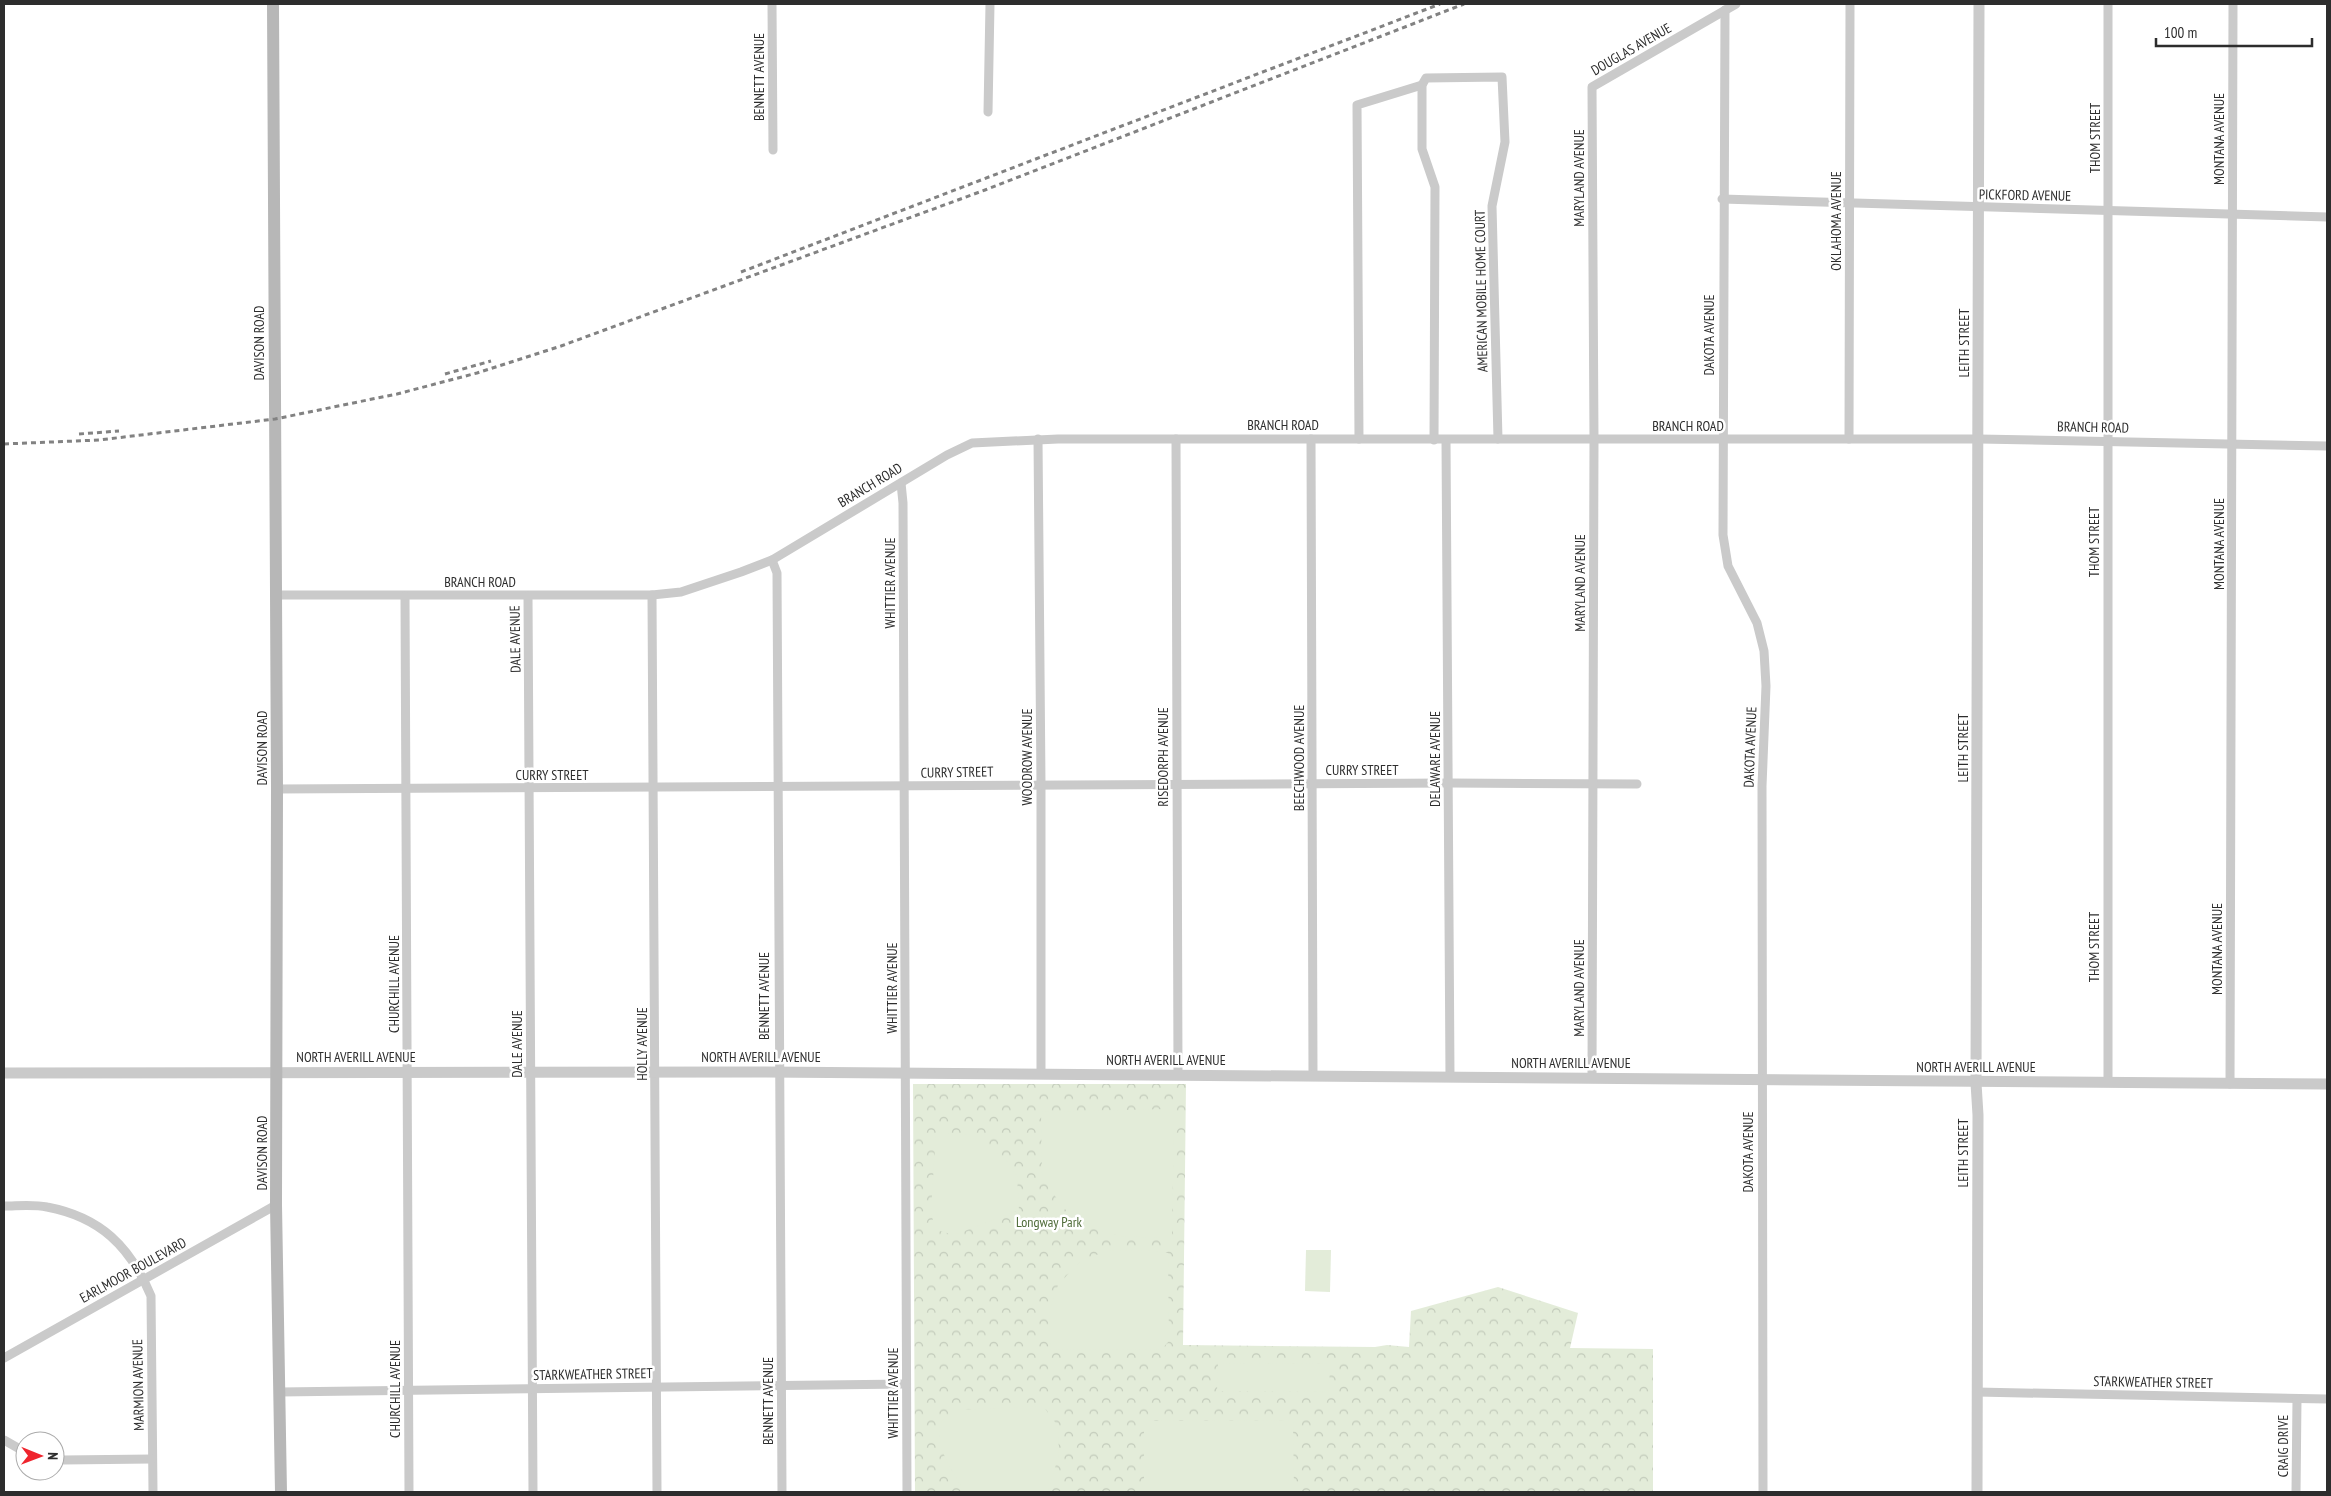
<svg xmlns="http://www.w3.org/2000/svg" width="2331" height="1496" font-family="'PT Sans Narrow',sans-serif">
<defs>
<pattern id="forest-crowns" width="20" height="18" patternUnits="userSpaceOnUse" patternTransform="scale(1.25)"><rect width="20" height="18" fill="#e3ecd9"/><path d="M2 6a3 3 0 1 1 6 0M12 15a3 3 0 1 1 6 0" fill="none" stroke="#c3cbbb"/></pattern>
</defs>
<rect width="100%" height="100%" fill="#fff"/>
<path fill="url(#forest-crowns)" d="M 913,1084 L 1186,1084 L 1183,1345 L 1375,1347 L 1387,1345 L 1409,1347 L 1411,1311 L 1498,1287 L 1578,1313 L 1570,1348 L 1653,1349 L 1653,1492 L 915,1492 Z"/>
<g fill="#e3ecd9">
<path d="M 1169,1109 L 1174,1115 L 1172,1236 L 1160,1238 L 1120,1236 L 1087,1227 L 1061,1206 L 1042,1174 L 1041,1112 Z"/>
<path d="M 936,1132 L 970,1135 L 986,1143 L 1006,1160 L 1017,1176 L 1019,1210 L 954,1235 L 940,1231 L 934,1226 L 931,1211 Z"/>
<path d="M 1144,1250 L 1168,1253 L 1169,1341 L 1162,1349 L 1051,1350 L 1049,1313 L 1058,1285 L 1081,1260 L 1108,1251 Z"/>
<path d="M 1306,1250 L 1331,1250 L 1330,1292 L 1305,1291 Z"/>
<path d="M 1218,1363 L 1330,1364 L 1329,1392 L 1217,1391 Z"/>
<path d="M 1043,1406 L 1058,1426 L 1059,1454 L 1048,1492 L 964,1492 C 955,1473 932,1445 941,1423 C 944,1418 951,1413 955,1410 Z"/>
<path d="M 1293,1420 L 1294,1492 L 1144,1492 L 1144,1421 Z"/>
</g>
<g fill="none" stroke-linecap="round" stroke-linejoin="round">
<g stroke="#cacaca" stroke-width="9">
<path d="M 772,4 L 773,150"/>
<path d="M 1725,10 L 1723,535 L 1728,566 L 1757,623 L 1764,651 L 1766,686 L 1762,786 L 1763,1492"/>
<path d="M 988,112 L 990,4"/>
<path d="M 1722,199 L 2327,217"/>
<path d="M 1038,439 L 1041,785 L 1041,1074"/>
<path d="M 1176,439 L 1178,1075"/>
<path d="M 1311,439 L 1313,1076"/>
<path d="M 1359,439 L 1357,105 L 1422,85"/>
<path d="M 1849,439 L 1850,4"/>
<path d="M 1434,440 L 1435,187 L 1422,149 L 1422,85 L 1426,78 L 1502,77 L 1505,142 L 1492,206 L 1498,439"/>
<path d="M 1446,440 L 1450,1077"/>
<path d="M 901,483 L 903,503 L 907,1492"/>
<path d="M 772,560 L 777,573 L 782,1492"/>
<path d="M 276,595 L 652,595 L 681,592 L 741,572 L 772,560 L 947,455 L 972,443 L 1058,439 L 1979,439 L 2327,446"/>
<path d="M 652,595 L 657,1492"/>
<path d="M 405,596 L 409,1492"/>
<path d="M 528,596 L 533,1492"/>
<path d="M 277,789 L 1449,783 L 1637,784"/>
<path d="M 1592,1078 L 1594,440 L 1592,87 L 1736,4"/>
<path d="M 2108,1081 L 2108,4"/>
<path d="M 2230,1084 L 2233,4"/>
<path d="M 4,1206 C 17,1206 33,1204 47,1207 C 100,1217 130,1246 151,1296 L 153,1492"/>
<path d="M 4,1358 L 276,1205"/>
<path d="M 280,1392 L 906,1384"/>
<path d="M 1977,1392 L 2327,1399"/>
<path d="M 4,1440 L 25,1452"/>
<path d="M 55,1458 L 63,1460 L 152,1459"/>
<path d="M 2296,1492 L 2297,1399"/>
</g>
<g stroke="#cacaca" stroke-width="11">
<path d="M 4,1073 L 766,1072 L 2327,1084"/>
<path d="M 1977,1492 L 1978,1115 L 1976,1083 L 1979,4"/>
</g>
<path stroke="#b7b7b7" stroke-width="12" d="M 273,4 L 277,789 L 276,1205 L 281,1492"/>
<g stroke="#828282" stroke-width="3" stroke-dasharray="5 4" stroke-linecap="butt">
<path d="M 741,272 L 1440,4"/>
<path d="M 445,374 L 491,361"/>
<path d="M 79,434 L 119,431"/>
<path d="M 4,444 L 99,440 L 275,419 L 397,394 L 477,373 L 561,346 L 985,190 L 1464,4"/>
</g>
</g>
<g text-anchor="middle" stroke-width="5" stroke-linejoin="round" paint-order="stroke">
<g font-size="14" fill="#2d2d2d" stroke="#fff">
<text transform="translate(1631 49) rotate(-30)" y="5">DOUGLAS AVENUE</text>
<text transform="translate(759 77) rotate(-90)" y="5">BENNETT AVENUE</text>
<text transform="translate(2095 138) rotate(-90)" y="5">THOM STREET</text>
<text transform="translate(2219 139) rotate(-90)" y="5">MONTANA AVENUE</text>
<text transform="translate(1579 178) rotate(-90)" y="5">MARYLAND AVENUE</text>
<text transform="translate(2025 195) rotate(1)" y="5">PICKFORD AVENUE</text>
<text transform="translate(1836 221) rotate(-90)" y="5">OKLAHOMA AVENUE</text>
<text transform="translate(1481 291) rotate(-91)" y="5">AMERICAN MOBILE HOME COURT</text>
<text transform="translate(1709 335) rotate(-90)" y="5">DAKOTA AVENUE</text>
<text transform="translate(259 343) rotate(-90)" y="5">DAVISON ROAD</text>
<text transform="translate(1964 343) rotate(-90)" y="5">LEITH STREET</text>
<text x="1283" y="430">BRANCH ROAD</text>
<text x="1688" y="431">BRANCH ROAD</text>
<text transform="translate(2093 427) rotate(1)" y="5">BRANCH ROAD</text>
<text transform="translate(870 485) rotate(-31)" y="5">BRANCH ROAD</text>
<text transform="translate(2094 542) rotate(-90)" y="5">THOM STREET</text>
<text transform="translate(2219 544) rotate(-90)" y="5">MONTANA AVENUE</text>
<text x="480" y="587">BRANCH ROAD</text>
<text transform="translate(890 583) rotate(-90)" y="5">WHITTIER AVENUE</text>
<text transform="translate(1580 583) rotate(-90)" y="5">MARYLAND AVENUE</text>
<text transform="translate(515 639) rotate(-91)" y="5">DALE AVENUE</text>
<text transform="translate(1750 747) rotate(-88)" y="5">DAKOTA AVENUE</text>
<text transform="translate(262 748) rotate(-90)" y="5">DAVISON ROAD</text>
<text transform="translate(1963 748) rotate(-90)" y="5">LEITH STREET</text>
<text transform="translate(1027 757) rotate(-90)" y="5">WOODROW AVENUE</text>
<text transform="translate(1163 757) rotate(-90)" y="5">RISEDORPH AVENUE</text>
<text transform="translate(1299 758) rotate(-90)" y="5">BEECHWOOD AVENUE</text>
<text transform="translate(1435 759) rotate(-90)" y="5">DELAWARE AVENUE</text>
<text x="1362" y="775">CURRY STREET</text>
<text transform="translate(957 772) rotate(-1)" y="5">CURRY STREET</text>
<text x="552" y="780">CURRY STREET</text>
<text transform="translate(2094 947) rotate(-90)" y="5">THOM STREET</text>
<text transform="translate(2217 949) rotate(-90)" y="5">MONTANA AVENUE</text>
<text transform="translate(394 984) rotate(-90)" y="5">CHURCHILL AVENUE</text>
<text transform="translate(892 988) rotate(-90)" y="5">WHITTIER AVENUE</text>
<text transform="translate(1579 988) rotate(-90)" y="5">MARYLAND AVENUE</text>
<text transform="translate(764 996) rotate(-90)" y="5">BENNETT AVENUE</text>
<text transform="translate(517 1044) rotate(-90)" y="5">DALE AVENUE</text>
<text transform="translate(642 1044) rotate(-90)" y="5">HOLLY AVENUE</text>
<text x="356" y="1062">NORTH AVERILL AVENUE</text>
<text x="761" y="1062">NORTH AVERILL AVENUE</text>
<text x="1166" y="1065">NORTH AVERILL AVENUE</text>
<text x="1571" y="1068">NORTH AVERILL AVENUE</text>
<text x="1976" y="1072">NORTH AVERILL AVENUE</text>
<text transform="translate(1748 1152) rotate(-90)" y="5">DAKOTA AVENUE</text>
<text transform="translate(262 1153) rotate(-90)" y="5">DAVISON ROAD</text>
<text transform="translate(1963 1153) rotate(-90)" y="5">LEITH STREET</text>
<text transform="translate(133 1270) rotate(-29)" y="5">EARLMOOR BOULEVARD</text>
<text transform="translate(593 1374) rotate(-1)" y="5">STARKWEATHER STREET</text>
<text transform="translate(2153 1382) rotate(1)" y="5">STARKWEATHER STREET</text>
<text transform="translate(138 1385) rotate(-91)" y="5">MARMION AVENUE</text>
<text transform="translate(395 1389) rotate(-90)" y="5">CHURCHILL AVENUE</text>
<text transform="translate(893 1393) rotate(-90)" y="5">WHITTIER AVENUE</text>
<text transform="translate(768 1401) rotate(-90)" y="5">BENNETT AVENUE</text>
<text transform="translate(2283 1446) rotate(-90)" y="5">CRAIG DRIVE</text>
</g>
<g font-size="14" fill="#4e6b38" stroke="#fff">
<text x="1049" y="1227">Longway Park</text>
</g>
</g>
<rect width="2331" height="1496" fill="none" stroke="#2d2d2d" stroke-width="10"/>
<g transform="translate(40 1456) rotate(91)"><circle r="24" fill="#ffffff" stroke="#ababab"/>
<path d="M0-4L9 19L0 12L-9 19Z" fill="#ef242d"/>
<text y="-8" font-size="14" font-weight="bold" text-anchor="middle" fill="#2d2d2d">N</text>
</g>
<path d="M2156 38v8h156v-8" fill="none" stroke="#2d2d2d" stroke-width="2.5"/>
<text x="2164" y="38" font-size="15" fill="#2d2d2d" stroke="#ffffff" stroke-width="4" paint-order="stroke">100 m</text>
</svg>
